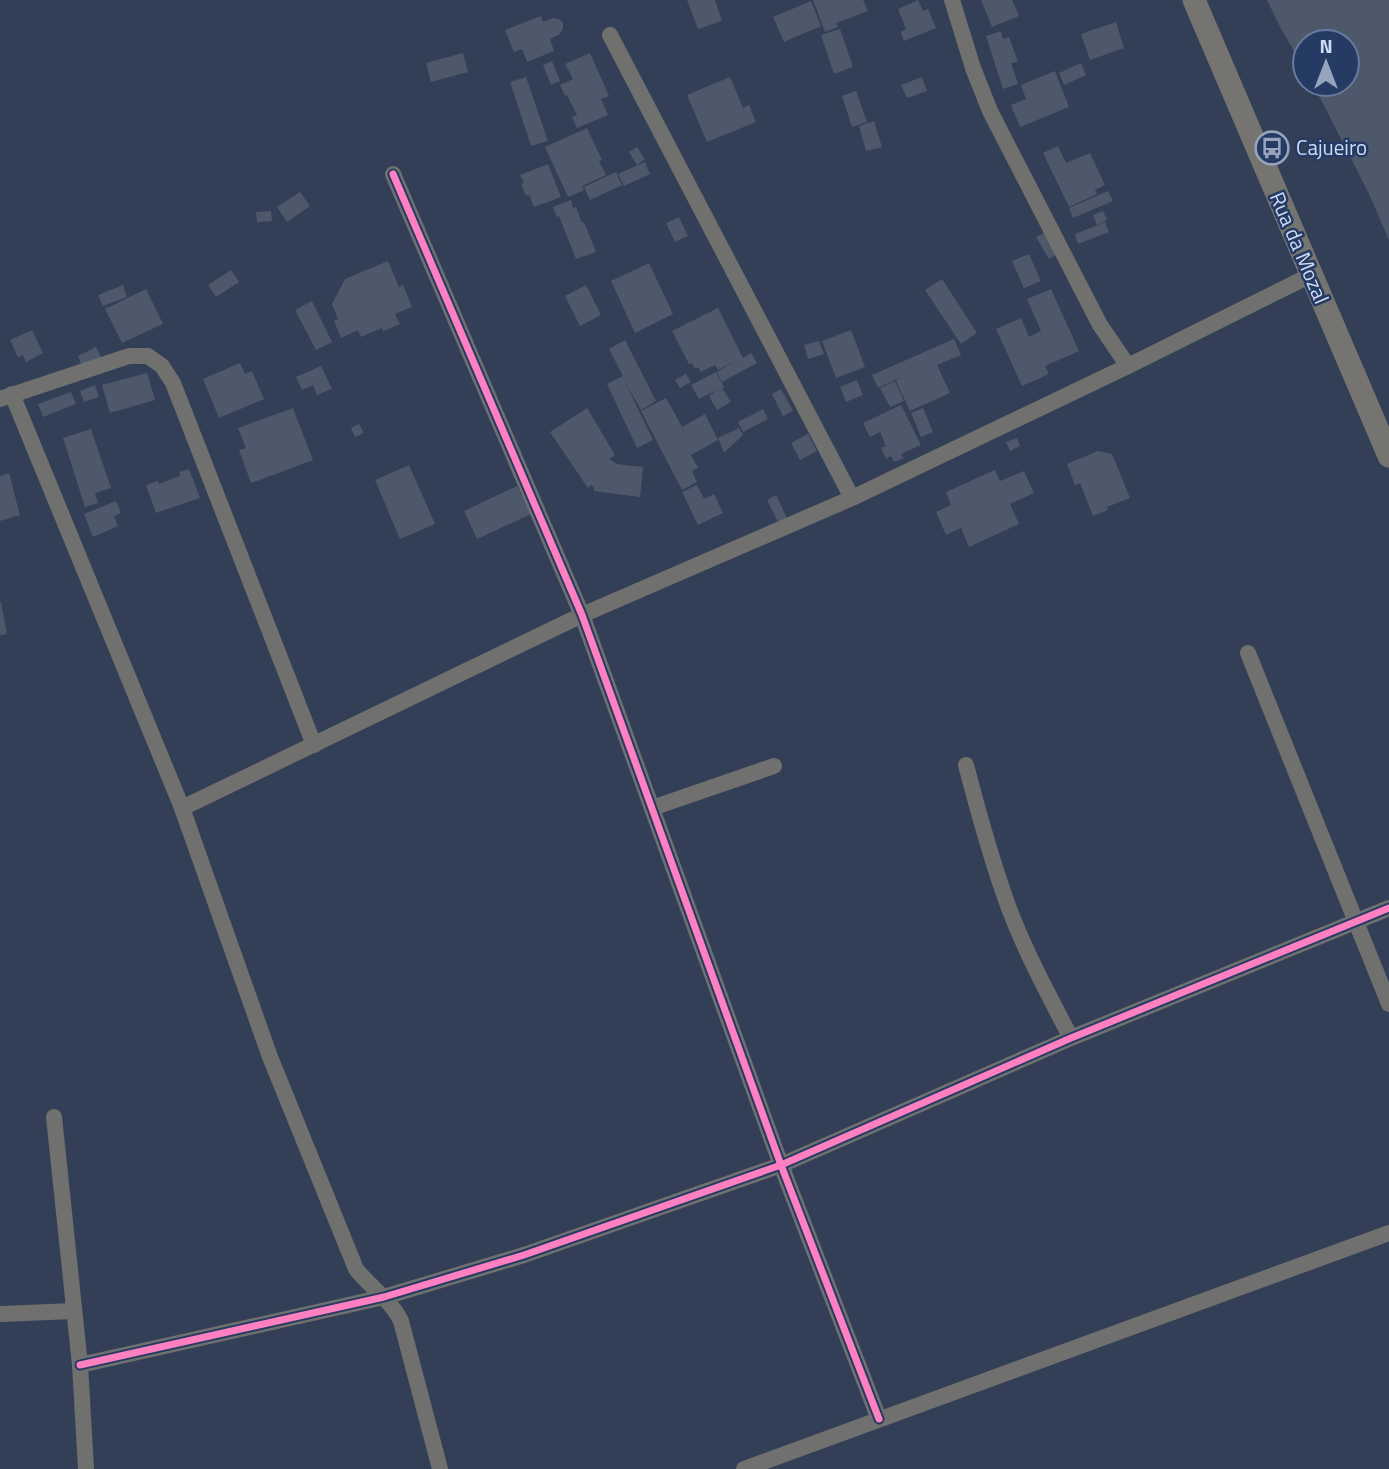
<svg xmlns="http://www.w3.org/2000/svg" width="1389" height="1469" font-family="'Titillium Web',sans-serif">
<rect width="100%" height="100%" fill="#333f56"/>
<g fill="#4e586b">
<path d="M 687,0 L 715,0 L 722,21 L 698,29 Z"/>
<path d="M 813,0 L 863,0 L 868,11 L 836,23 L 838,27 L 825,32 Z"/>
<path d="M 918,0 L 923,11 L 928,9 L 936,28 L 904,41 L 901,32 L 906,29 L 898,9 Z"/>
<path d="M 981,0 L 1012,0 L 1019,16 L 992,27 Z"/>
<path d="M 1267,0 L 1389,0 L 1389,240 L 1369,194 L 1313,84 L 1347,84 L 1347,42 L 1305,42 L 1305,70 L 1280,27 Z"/>
<path d="M 811,1 L 821,26 L 784,42 L 773,17 Z"/>
<path d="M 541,16 L 543,22 L 553,18 L 559,19 L 563,23 L 563,28 L 560,34 L 550,39 L 554,51 L 527,62 L 522,49 L 514,52 L 505,30 Z"/>
<path d="M 1116,22 L 1124,48 L 1090,60 L 1081,34 Z"/>
<path d="M 840,29 L 853,67 L 834,74 L 821,35 Z"/>
<path d="M 1001,31 L 1003,39 L 1009,37 L 1018,62 L 1011,63 L 1018,84 L 1003,89 L 986,36 Z"/>
<path d="M 463,53 L 468,72 L 431,82 L 426,63 Z"/>
<path d="M 590,53 L 609,96 L 601,99 L 608,115 L 577,128 L 572,117 L 577,115 L 567,95 L 565,96 L 560,85 L 573,79 L 565,64 Z"/>
<path d="M 552,61 L 560,81 L 551,85 L 543,65 Z"/>
<path d="M 1081,63 L 1086,75 L 1064,85 L 1059,73 Z"/>
<path d="M 1055,71 L 1069,107 L 1020,127 L 1011,105 L 1026,99 L 1021,85 Z"/>
<path d="M 526,77 L 548,141 L 531,146 L 510,82 Z"/>
<path d="M 730,77 L 743,108 L 749,105 L 756,122 L 707,142 L 687,95 Z"/>
<path d="M 922,77 L 927,91 L 907,98 L 901,85 Z"/>
<path d="M 856,91 L 867,122 L 852,127 L 842,96 Z"/>
<path d="M 874,121 L 882,147 L 866,151 L 859,126 Z"/>
<path d="M 587,128 L 602,160 L 599,161 L 606,175 L 582,186 L 584,190 L 568,197 L 545,147 Z"/>
<path d="M 1058,146 L 1066,163 L 1090,153 L 1105,185 L 1095,190 L 1097,194 L 1069,207 L 1043,153 Z"/>
<path d="M 637,147 L 645,159 L 637,165 L 629,152 Z"/>
<path d="M 645,162 L 650,174 L 624,186 L 618,174 Z"/>
<path d="M 548,164 L 561,197 L 534,207 L 529,195 L 526,196 L 521,184 L 524,183 L 520,175 Z"/>
<path d="M 616,172 L 622,185 L 590,200 L 584,187 Z"/>
<path d="M 1108,191 L 1113,201 L 1073,218 L 1069,208 Z"/>
<path d="M 300,192 L 310,206 L 287,222 L 277,207 Z"/>
<path d="M 571,200 L 573,208 L 576,207 L 582,223 L 584,222 L 596,252 L 576,259 L 559,216 L 557,217 L 553,207 Z"/>
<path d="M 271,211 L 272,221 L 257,222 L 256,212 Z"/>
<path d="M 1103,211 L 1107,220 L 1097,225 L 1093,215 Z"/>
<path d="M 679,217 L 688,236 L 675,242 L 666,223 Z"/>
<path d="M 1105,222 L 1109,232 L 1078,244 L 1075,234 Z"/>
<path d="M 1044,233 L 1056,254 L 1049,259 L 1036,237 Z"/>
<path d="M 1029,254 L 1041,281 L 1024,288 L 1012,261 Z"/>
<path d="M 388,261 L 399,287 L 403,285 L 412,307 L 395,314 L 400,324 L 383,331 L 382,328 L 361,337 L 358,330 L 341,338 L 334,321 L 338,319 L 332,304 L 345,279 Z"/>
<path d="M 649,263 L 673,314 L 635,333 L 611,281 Z"/>
<path d="M 231,270 L 239,282 L 216,297 L 208,285 Z"/>
<path d="M 942,279 L 977,333 L 961,344 L 925,290 Z"/>
<path d="M 123,285 L 127,297 L 103,306 L 98,295 Z"/>
<path d="M 586,285 L 601,315 L 580,326 L 565,296 Z"/>
<path d="M 146,289 L 163,324 L 122,343 L 105,309 Z"/>
<path d="M 1051,289 L 1079,351 L 1045,366 L 1049,374 L 1022,386 L 996,329 L 1021,318 L 1029,337 L 1041,331 L 1027,299 Z"/>
<path d="M 312,301 L 332,342 L 316,350 L 295,310 Z"/>
<path d="M 718,308 L 743,358 L 751,353 L 757,363 L 722,382 L 717,372 L 735,361 L 718,370 L 715,365 L 701,372 L 698,367 L 695,369 L 692,363 L 689,364 L 672,331 Z"/>
<path d="M 32,330 L 43,353 L 26,362 L 23,355 L 18,357 L 10,340 Z"/>
<path d="M 851,330 L 865,367 L 836,378 L 822,341 Z"/>
<path d="M 954,339 L 961,355 L 937,365 L 950,393 L 910,411 L 896,381 L 899,378 L 878,388 L 872,375 Z"/>
<path d="M 625,340 L 656,401 L 641,410 L 625,382 L 653,440 L 637,448 L 607,384 L 623,376 L 609,349 Z"/>
<path d="M 819,341 L 824,354 L 808,359 L 804,345 Z"/>
<path d="M 96,347 L 101,357 L 82,366 L 78,356 Z"/>
<path d="M 240,363 L 245,374 L 252,371 L 264,399 L 219,418 L 203,379 Z"/>
<path d="M 321,366 L 332,389 L 317,395 L 313,385 L 302,390 L 296,377 Z"/>
<path d="M 716,372 L 724,387 L 722,388 L 731,402 L 717,410 L 709,396 L 717,390 L 699,399 L 691,385 Z"/>
<path d="M 147,373 L 155,400 L 110,413 L 102,385 Z"/>
<path d="M 686,374 L 691,382 L 680,388 L 675,380 Z"/>
<path d="M 857,380 L 863,395 L 846,402 L 840,387 Z"/>
<path d="M 895,381 L 904,401 L 890,407 L 880,388 Z"/>
<path d="M 95,385 L 99,397 L 84,402 L 80,391 Z"/>
<path d="M 781,389 L 793,411 L 783,416 L 772,394 Z"/>
<path d="M 71,392 L 76,404 L 43,417 L 38,404 Z"/>
<path d="M 666,398 L 682,427 L 705,414 L 718,440 L 691,455 L 698,468 L 692,471 L 697,482 L 682,490 L 641,411 Z"/>
<path d="M 901,405 L 921,445 L 901,454 L 904,458 L 894,462 L 891,456 L 886,459 L 881,448 L 886,446 L 880,432 L 870,437 L 863,423 Z"/>
<path d="M 293,408 L 313,460 L 251,483 L 239,450 L 246,448 L 238,428 Z"/>
<path d="M 587,408 L 615,455 L 609,459 L 617,464 L 643,467 L 640,497 L 594,491 L 594,487 L 591,485 L 588,488 L 550,432 Z"/>
<path d="M 923,408 L 933,432 L 921,437 L 911,413 Z"/>
<path d="M 763,409 L 768,419 L 743,432 L 738,422 Z"/>
<path d="M 359,424 L 364,433 L 355,437 L 351,428 Z"/>
<path d="M 739,428 L 743,435 L 724,453 L 718,438 Z"/>
<path d="M 91,429 L 111,488 L 95,493 L 98,503 L 85,507 L 63,438 Z"/>
<path d="M 808,434 L 817,451 L 800,460 L 791,443 Z"/>
<path d="M 1017,438 L 1020,446 L 1010,451 L 1006,442 Z"/>
<path d="M 1098,451 L 1112,454 L 1130,498 L 1107,507 L 1108,510 L 1093,516 L 1080,483 L 1075,485 L 1067,464 Z"/>
<path d="M 409,465 L 435,524 L 400,539 L 375,480 Z"/>
<path d="M 189,469 L 200,498 L 156,513 L 146,485 L 158,481 L 159,484 L 180,476 L 179,472 Z"/>
<path d="M 995,470 L 1000,481 L 1024,471 L 1034,493 L 1010,504 L 1019,524 L 969,547 L 961,528 L 946,535 L 936,512 L 951,505 L 946,492 Z"/>
<path d="M 9,473 L 20,515 L 0,521 L 0,476 Z"/>
<path d="M 697,485 L 704,499 L 714,494 L 723,513 L 698,525 L 682,492 Z"/>
<path d="M 517,486 L 531,514 L 477,539 L 464,511 Z"/>
<path d="M 776,495 L 787,518 L 778,522 L 767,500 Z"/>
<path d="M 116,501 L 121,513 L 114,516 L 118,526 L 93,537 L 84,514 Z"/>
<path d="M 0,602 L 1,602 L 7,634 L 0,635 Z"/>
</g>
<g fill="none" stroke-linecap="round" stroke-linejoin="round">
<g stroke="#70706e" stroke-width="16">
<path d="M 952,0 L 973,68 L 990,111 L 1100,325 L 1128,366"/>
<path d="M 610,35 L 852,498"/>
<path d="M 393,174 L 582,615 L 781,1165 L 879,1419"/>
<path d="M 12,394 L 182,808 L 270,1057 L 356,1269 C 371,1288 391,1300 401,1321 L 440,1469"/>
<path d="M 0,399 L 129,356 L 148,356 L 162,366 L 173,383 L 314,745"/>
<path d="M 1248,653 L 1389,1004"/>
<path d="M 966,765 C 979,815 992,863 1010,911 C 1027,955 1049,996 1071,1038"/>
<path d="M 182,808 L 582,615 L 852,498 L 1128,366 L 1311,275"/>
<path d="M 652,808 L 774,766"/>
<path d="M 54,1117 L 80,1365 L 86,1469"/>
<path d="M 0,1314 L 74,1311"/>
<path d="M 80,1365 L 384,1297 L 524,1255 L 781,1165 L 1071,1038 L 1389,908"/>
<path d="M 744,1469 L 1389,1233"/>
</g>
<path stroke="#767470" stroke-width="23" d="M 1194,0 L 1389,456"/>
<defs>
<g id="cycleway">
<path d="M 393,174 L 582,615 L 781,1165 L 879,1419"/>
<path d="M 80,1365 L 384,1297 L 524,1255 L 781,1165 L 1071,1038 L 1389,908"/>
</g>
</defs>
<use href="#cycleway" stroke="#253b64" stroke-width="11"/>
<use href="#cycleway" stroke="#ff80c0" stroke-width="7"/>
</g>
<defs>
<symbol id="bus-ring" viewBox="-11 -11 22 22"><circle r="9.5" fill="#253b64" stroke="#97a4bd" stroke-width="1.5"/><path d="M-5-6H5V4H4V6H2V4H-2V6H-4V4H-5ZM-3.5-4V0h7V-4ZM-3.5 1.2v1.5H-2V1.2ZM2 1.2v1.5H3.5V1.2Z" fill="#97a4bd"/></symbol>
</defs>
<g fill-rule="evenodd">
<use href="#bus-ring" x="1253" y="129" width="38" height="38"/>
</g>
<g text-anchor="middle" stroke-width="5" stroke-linejoin="round" paint-order="stroke">
<g font-size="21" fill="#cddbf4" stroke="#253b64" text-anchor="start">
<text x="1296" y="155">Cajueiro</text>
</g>
<g font-size="21" fill="#cddbf4" stroke="#253b64">
<text transform="translate(1299 248) rotate(67)" y="7">Rua da Mozal</text>
</g>
</g>
<g transform="translate(1326 63)"><circle r="33" fill="#253b64" stroke="#687b9e" stroke-width="2"/>
<path d="M0-5L12 26L0 18L-12 26Z" fill="#97a4bd"/>
<text y="-10" font-size="19" font-weight="bold" text-anchor="middle" fill="#cddbf4">N</text>
</g>
</svg>
